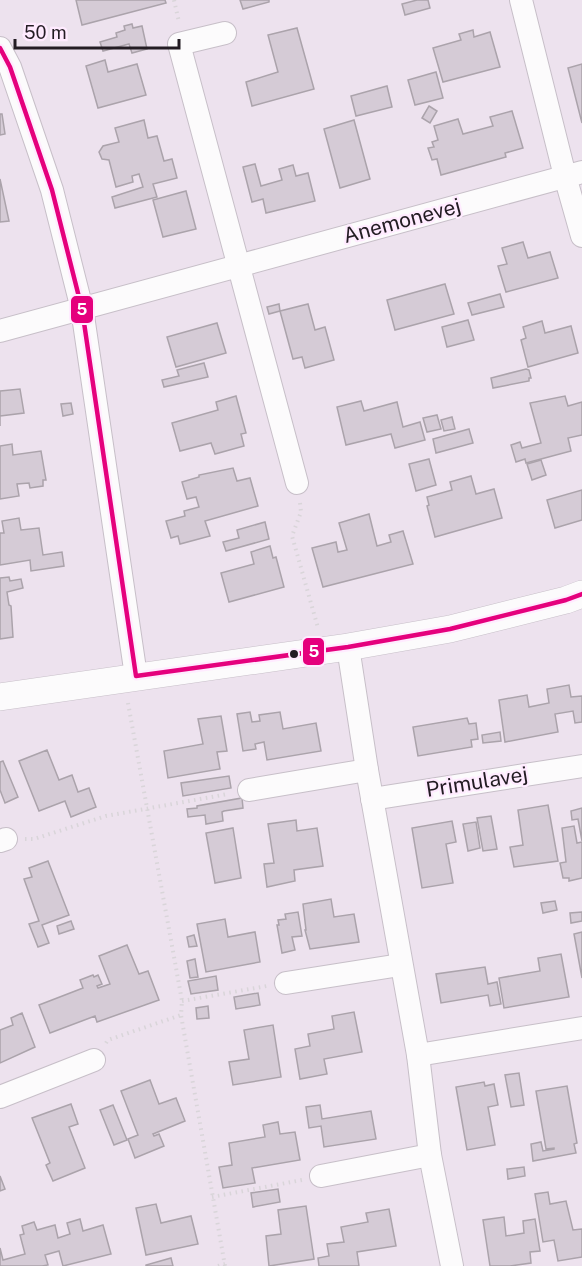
<svg xmlns="http://www.w3.org/2000/svg" width="582" height="1266" font-family="'Public Sans',sans-serif">
<rect width="100%" height="100%" fill="#ede2ee"/>
<g fill="#d5cbd6" stroke="#aba3ab" stroke-width="1.5">
<path d="M 76,0 L 165,0 L 166,3 L 82,25 Z"/>
<path d="M 240,0 L 269,0 L 269,2 L 243,9 Z"/>
<path d="M 417,0 L 428,0 L 430,8 L 405,15 L 402,4 Z"/>
<path d="M 132,24 L 133,28 L 142,26 L 147,49 L 132,53 L 129,44 L 103,51 L 100,42 L 117,37 L 116,33 L 125,30 L 124,26 Z"/>
<path d="M 297,28 L 314,89 L 252,106 L 246,82 L 278,72 L 268,35 Z"/>
<path d="M 473,30 L 474,37 L 490,32 L 500,67 L 443,82 L 433,48 L 461,40 L 459,34 Z"/>
<path d="M 105,60 L 108,72 L 137,64 L 146,95 L 98,108 L 86,66 Z"/>
<path d="M 582,64 L 582,123 L 568,68 Z"/>
<path d="M 436,72 L 443,98 L 415,105 L 408,80 Z"/>
<path d="M 387,86 L 392,107 L 356,116 L 351,96 Z"/>
<path d="M 429,106 L 437,111 L 430,123 L 422,118 Z"/>
<path d="M 512,111 L 523,148 L 505,153 L 506,157 L 441,175 L 437,159 L 432,160 L 428,148 L 434,147 L 432,142 L 438,140 L 434,126 L 458,119 L 463,134 L 493,126 L 490,117 Z"/>
<path d="M 0,114 L 2,114 L 5,134 L 0,135 Z"/>
<path d="M 144,120 L 148,138 L 157,136 L 164,161 L 172,159 L 177,178 L 153,184 L 157,197 L 115,208 L 112,197 L 143,187 L 139,174 L 132,176 L 133,182 L 116,187 L 109,160 L 102,159 L 99,152 L 103,146 L 119,142 L 115,128 Z"/>
<path d="M 354,120 L 370,179 L 340,188 L 324,129 Z"/>
<path d="M 255,164 L 261,186 L 282,180 L 279,169 L 293,165 L 296,176 L 308,173 L 315,201 L 266,213 L 263,199 L 252,202 L 243,167 Z"/>
<path d="M 0,179 L 9,221 L 0,222 Z"/>
<path d="M 186,191 L 196,229 L 163,237 L 153,200 Z"/>
<path d="M 523,242 L 528,258 L 550,252 L 558,278 L 506,292 L 498,266 L 507,264 L 502,248 Z"/>
<path d="M 445,284 L 454,314 L 395,330 L 387,300 Z"/>
<path d="M 500,294 L 504,307 L 472,315 L 468,303 Z"/>
<path d="M 279,304 L 280,311 L 308,304 L 315,330 L 325,327 L 334,360 L 305,368 L 302,357 L 293,359 L 280,311 L 269,314 L 267,307 Z"/>
<path d="M 468,320 L 474,340 L 447,347 L 442,327 Z"/>
<path d="M 542,321 L 545,333 L 571,326 L 578,353 L 528,367 L 521,340 L 526,338 L 523,327 Z"/>
<path d="M 217,323 L 226,353 L 176,367 L 167,337 Z"/>
<path d="M 204,363 L 208,377 L 164,387 L 162,380 L 179,376 L 177,370 Z"/>
<path d="M 526,369 L 529,370 L 531,378 L 529,378 L 529,381 L 493,388 L 491,378 Z"/>
<path d="M 20,389 L 24,413 L 0,416 L 0,426 L 0,391 Z"/>
<path d="M 236,396 L 246,433 L 241,434 L 244,446 L 215,454 L 211,443 L 180,451 L 172,423 L 218,410 L 216,402 Z"/>
<path d="M 565,396 L 568,406 L 582,402 L 582,435 L 568,438 L 571,451 L 526,463 L 525,459 L 516,462 L 511,445 L 520,442 L 522,448 L 541,443 L 530,403 Z"/>
<path d="M 361,401 L 364,411 L 397,402 L 403,427 L 420,422 L 425,440 L 395,448 L 391,434 L 346,445 L 337,407 Z"/>
<path d="M 71,403 L 73,414 L 63,416 L 61,404 Z"/>
<path d="M 437,415 L 441,429 L 427,432 L 423,418 Z"/>
<path d="M 452,417 L 455,429 L 444,431 L 441,420 Z"/>
<path d="M 469,429 L 473,443 L 436,453 L 433,439 Z"/>
<path d="M 12,444 L 13,455 L 41,451 L 46,480 L 43,480 L 43,486 L 30,488 L 29,483 L 17,484 L 19,496 L 0,499 L 0,446 Z"/>
<path d="M 429,459 L 436,485 L 416,491 L 409,464 Z"/>
<path d="M 541,460 L 546,475 L 532,480 L 527,464 Z"/>
<path d="M 233,468 L 237,481 L 250,478 L 258,506 L 205,521 L 210,536 L 180,544 L 178,536 L 171,538 L 166,521 L 185,516 L 184,511 L 199,507 L 196,497 L 187,499 L 182,482 L 199,477 L 199,475 Z"/>
<path d="M 471,476 L 476,494 L 494,489 L 502,518 L 435,537 L 427,506 L 429,505 L 427,497 L 452,490 L 450,482 Z"/>
<path d="M 582,490 L 582,520 L 555,528 L 547,500 Z"/>
<path d="M 369,514 L 377,546 L 391,542 L 389,535 L 403,531 L 413,564 L 323,587 L 312,548 L 336,542 L 338,552 L 347,550 L 339,523 Z"/>
<path d="M 19,518 L 21,530 L 39,528 L 43,555 L 62,552 L 64,566 L 31,571 L 30,560 L 0,565 L 0,533 L 4,533 L 2,521 Z"/>
<path d="M 265,522 L 269,539 L 226,551 L 223,542 L 239,538 L 237,530 Z"/>
<path d="M 270,546 L 273,558 L 276,557 L 284,587 L 229,602 L 221,573 L 254,564 L 251,552 Z"/>
<path d="M 9,577 L 10,581 L 21,579 L 23,588 L 7,592 L 9,605 L 11,606 L 13,637 L 0,639 L 0,578 Z"/>
<path d="M 569,685 L 571,697 L 582,696 L 582,722 L 575,723 L 573,711 L 555,714 L 558,732 L 505,742 L 499,700 L 527,695 L 529,707 L 549,703 L 547,689 Z"/>
<path d="M 250,712 L 252,722 L 260,721 L 259,715 L 280,712 L 283,729 L 316,723 L 321,751 L 267,760 L 264,742 L 255,744 L 256,749 L 243,751 L 237,714 Z"/>
<path d="M 221,716 L 227,751 L 217,752 L 220,769 L 168,778 L 164,751 L 203,744 L 198,719 Z"/>
<path d="M 467,718 L 469,724 L 476,723 L 478,739 L 471,740 L 472,747 L 418,756 L 413,727 Z"/>
<path d="M 500,732 L 501,741 L 483,743 L 482,735 Z"/>
<path d="M 47,750 L 59,780 L 72,775 L 78,792 L 89,788 L 96,807 L 71,817 L 65,801 L 39,811 L 19,761 Z"/>
<path d="M 3,761 L 18,797 L 5,803 L 0,790 L 0,762 Z"/>
<path d="M 229,776 L 231,788 L 183,796 L 181,783 Z"/>
<path d="M 242,798 L 243,808 L 224,811 L 222,812 L 223,821 L 206,824 L 205,815 L 188,817 L 187,809 L 197,808 L 197,806 Z"/>
<path d="M 548,805 L 558,861 L 514,867 L 510,847 L 523,845 L 518,810 Z"/>
<path d="M 582,808 L 582,841 L 578,819 L 572,820 L 571,811 Z"/>
<path d="M 491,816 L 497,849 L 483,851 L 477,818 Z"/>
<path d="M 296,820 L 297,831 L 317,828 L 323,866 L 294,870 L 295,881 L 267,887 L 264,864 L 274,863 L 268,824 Z"/>
<path d="M 452,821 L 456,842 L 446,844 L 453,883 L 422,888 L 412,828 Z"/>
<path d="M 476,822 L 480,848 L 468,851 L 463,824 Z"/>
<path d="M 574,826 L 577,843 L 582,842 L 582,878 L 569,881 L 569,878 L 563,878 L 560,863 L 566,862 L 562,828 Z"/>
<path d="M 233,828 L 241,878 L 215,883 L 206,833 Z"/>
<path d="M 48,861 L 69,915 L 42,925 L 49,943 L 38,947 L 29,924 L 39,921 L 24,879 L 32,877 L 29,868 Z"/>
<path d="M 331,899 L 334,917 L 354,914 L 359,942 L 310,949 L 305,930 L 306,930 L 303,904 Z"/>
<path d="M 555,901 L 557,910 L 543,913 L 541,903 Z"/>
<path d="M 298,912 L 302,936 L 292,937 L 295,950 L 282,953 L 277,925 L 279,925 L 278,920 L 286,919 L 285,914 Z"/>
<path d="M 582,912 L 582,921 L 571,923 L 570,913 Z"/>
<path d="M 225,919 L 228,937 L 255,932 L 260,962 L 206,972 L 197,924 Z"/>
<path d="M 71,921 L 74,929 L 59,934 L 57,926 Z"/>
<path d="M 582,932 L 582,978 L 574,934 Z"/>
<path d="M 194,935 L 197,946 L 189,947 L 187,937 Z"/>
<path d="M 127,945 L 139,974 L 148,971 L 159,1000 L 97,1022 L 95,1016 L 50,1033 L 39,1005 L 83,988 L 80,980 L 93,975 L 94,977 L 98,975 L 102,984 L 97,986 L 98,988 L 110,984 L 99,956 Z"/>
<path d="M 561,954 L 569,997 L 504,1008 L 499,978 L 540,971 L 538,958 Z"/>
<path d="M 195,959 L 198,977 L 190,978 L 187,961 Z"/>
<path d="M 485,967 L 488,984 L 497,982 L 501,1004 L 490,1006 L 488,995 L 441,1003 L 436,974 Z"/>
<path d="M 216,976 L 218,990 L 191,994 L 188,981 Z"/>
<path d="M 258,993 L 260,1005 L 236,1009 L 234,997 Z"/>
<path d="M 208,1006 L 209,1018 L 197,1019 L 196,1008 Z"/>
<path d="M 354,1012 L 362,1052 L 324,1059 L 327,1074 L 300,1079 L 295,1049 L 310,1046 L 308,1034 L 334,1029 L 332,1016 Z"/>
<path d="M 22,1013 L 35,1047 L 0,1063 L 0,1030 L 13,1025 L 11,1018 Z"/>
<path d="M 273,1025 L 281,1077 L 233,1085 L 229,1062 L 249,1059 L 244,1030 Z"/>
<path d="M 519,1073 L 524,1105 L 511,1107 L 505,1075 Z"/>
<path d="M 150,1080 L 159,1104 L 176,1098 L 185,1121 L 153,1134 L 154,1136 L 159,1134 L 164,1146 L 135,1158 L 128,1139 L 138,1135 L 121,1091 Z"/>
<path d="M 484,1082 L 485,1086 L 494,1084 L 498,1105 L 488,1107 L 495,1145 L 467,1150 L 456,1087 Z"/>
<path d="M 567,1086 L 577,1143 L 574,1144 L 576,1153 L 533,1161 L 531,1144 L 541,1142 L 543,1151 L 554,1149 L 554,1148 L 546,1149 L 536,1091 Z"/>
<path d="M 71,1104 L 78,1124 L 69,1127 L 85,1168 L 53,1181 L 46,1165 L 50,1163 L 32,1118 Z"/>
<path d="M 113,1105 L 127,1140 L 114,1145 L 100,1110 Z"/>
<path d="M 320,1105 L 322,1119 L 371,1111 L 376,1139 L 324,1147 L 321,1126 L 309,1128 L 306,1107 Z"/>
<path d="M 278,1122 L 280,1134 L 295,1132 L 300,1160 L 252,1168 L 255,1183 L 223,1188 L 219,1167 L 232,1165 L 229,1143 L 265,1137 L 263,1125 Z"/>
<path d="M 524,1167 L 525,1176 L 508,1179 L 507,1169 Z"/>
<path d="M 0,1176 L 5,1189 L 0,1191 Z"/>
<path d="M 278,1189 L 280,1202 L 253,1207 L 251,1193 Z"/>
<path d="M 548,1192 L 550,1204 L 566,1201 L 573,1230 L 582,1229 L 582,1257 L 558,1261 L 554,1240 L 543,1242 L 535,1194 Z"/>
<path d="M 156,1204 L 161,1223 L 191,1216 L 198,1244 L 146,1255 L 136,1208 Z"/>
<path d="M 306,1206 L 314,1259 L 269,1266 L 266,1236 L 281,1234 L 278,1210 Z"/>
<path d="M 389,1209 L 396,1246 L 357,1252 L 359,1266 L 319,1266 L 318,1258 L 329,1256 L 327,1244 L 344,1242 L 341,1227 L 368,1222 L 366,1213 Z"/>
<path d="M 504,1217 L 506,1236 L 524,1233 L 523,1221 L 535,1219 L 540,1251 L 530,1252 L 531,1263 L 510,1266 L 490,1266 L 483,1220 Z"/>
<path d="M 80,1219 L 83,1231 L 103,1225 L 111,1254 L 63,1266 L 59,1251 L 45,1255 L 48,1265 L 42,1266 L 0,1266 L 0,1248 L 3,1260 L 25,1254 L 20,1235 L 24,1234 L 22,1226 L 34,1222 L 37,1230 L 55,1225 L 58,1238 L 70,1234 L 67,1223 Z"/>
<path d="M 171,1258 L 173,1266 L 146,1266 L 146,1265 Z"/>
</g>
<g fill="none" stroke-linecap="round" stroke-linejoin="round">
<defs>
<g id="minor">
<path d="M 521,0 L 565,176 L 582,236"/>
<path d="M 225,33 L 179,44 L 297,483"/>
<path d="M 0,48 L 10,67 L 52,190 L 82,309 L 136,676"/>
<path d="M 0,331 L 582,172"/>
<path d="M 348,647 L 367,770 L 418,1055 L 430,1155 L 452,1266"/>
<path d="M 249,790 L 367,770"/>
<path d="M 372,799 L 582,766"/>
<path d="M 0,841 L 6,839"/>
<path d="M 286,983 L 400,965"/>
<path d="M 418,1055 L 582,1028"/>
<path d="M 0,1097 L 94,1060"/>
<path d="M 321,1176 L 430,1155"/>
</g>
<path id="tertiary" d="M 0,697 L 348,647 L 450,629 L 566,600 L 582,594"/>
</defs>
<use href="#minor" stroke="#c7bfc8" stroke-width="24"/>
<use href="#tertiary" stroke="#c7bfc8" stroke-width="28"/>
<g stroke="#d9d5d9" stroke-width="4" stroke-dasharray="1.5 4.5" stroke-linecap="butt">
<path d="M 174,0 L 179,22"/>
<path d="M 300,503 L 301,512 L 292,536 L 318,628"/>
<path d="M 128,703 L 182,1001 L 181,1015 L 225,1266"/>
<path d="M 25,839 L 34,839 L 106,816 L 228,794"/>
<path d="M 182,1001 L 267,986"/>
<path d="M 106,1043 L 108,1040 L 181,1015"/>
<path d="M 212,1197 L 302,1180"/>
<path d="M 218,1266 L 225,1264"/>
</g>
<use href="#minor" stroke="#fcfbfc" stroke-width="22"/>
<use href="#tertiary" stroke="#fcfbfc" stroke-width="27"/>
<defs>
<path id="bus-1" d="M 0,48 L 10,67 L 52,190 L 82,309 L 136,676 L 348,647 L 450,629 L 566,600 L 582,594"/>
</defs>
<use href="#bus-1" stroke="#ffebff" stroke-width="9"/>
<use href="#bus-1" stroke="#e5007d" stroke-width="4.5"/>
</g>
<circle fill="#231c23" stroke="#ffebff" stroke-width="2" cx="294" cy="654" r="5"/>
<g text-anchor="middle" stroke-width="4.5" stroke-linejoin="round" paint-order="stroke">
<g font-size="21" fill="#231c23" stroke="#ffebff">
<text transform="translate(402 221) rotate(-15)" y="7">Anemonevej</text>
<text transform="translate(477 782) rotate(-9)" y="7">Primulavej</text>
</g>
</g>
<g stroke="#ffebff" stroke-width="2">
<rect x="70" y="295" width="24" height="29" rx="6" fill="#e5007d"/>
<rect x="302" y="637" width="23" height="29" rx="6" fill="#e5007d"/>
</g>
<g font-size="16" text-anchor="middle" font-weight="bold" fill="#fff">
<text x="82" y="315">5</text>
<text x="314" y="657">5</text>
</g>
<path d="M15 39v9h164v-9" fill="none" stroke="#231c23" stroke-width="3"/>
<text x="24" y="39" font-size="18" fill="#231c23" stroke="#ffebff" stroke-width="4.5" paint-order="stroke">50 m</text>
</svg>
